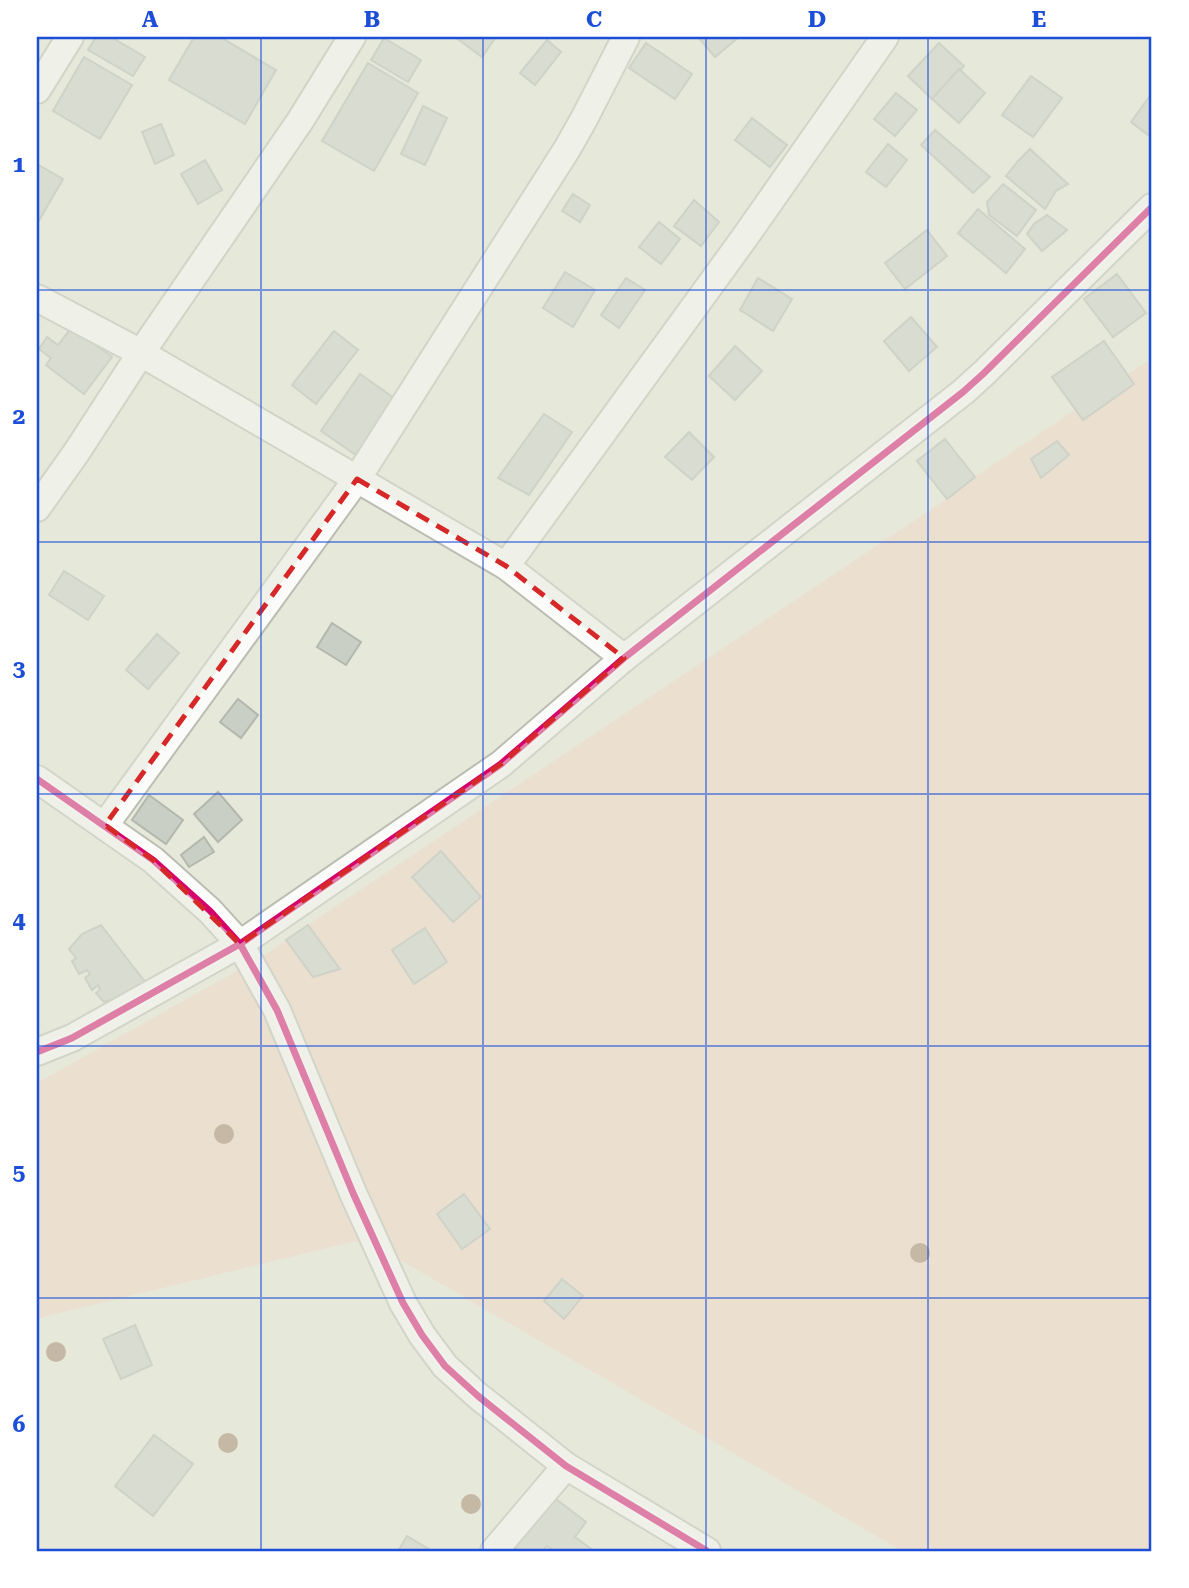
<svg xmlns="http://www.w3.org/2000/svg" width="1189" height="1588" font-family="'Roboto Serif',serif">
<rect width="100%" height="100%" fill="#e6e8da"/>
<path fill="#f2d6c3" d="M 1152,358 L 1152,1551 L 902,1551 L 364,1239 L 43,1317 L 37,1320 L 37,1083 L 262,957 L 308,925 L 947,499 L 975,477 Z"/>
<g fill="#cacfc5" stroke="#b3b8af" stroke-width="2">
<path d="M 96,37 L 111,37 L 145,57 L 133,76 L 88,50 Z"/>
<path d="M 194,37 L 220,37 L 276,70 L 245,124 L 169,80 Z"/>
<path d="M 455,37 L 496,37 L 482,57 Z"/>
<path d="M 698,37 L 739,37 L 715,57 Z"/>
<path d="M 384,38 L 421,60 L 408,82 L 371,60 Z"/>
<path d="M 547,40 L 561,52 L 535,85 L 520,73 Z"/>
<path d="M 646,43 L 692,74 L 675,99 L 629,68 Z"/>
<path d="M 939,43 L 964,66 L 932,99 L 908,76 Z"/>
<path d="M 84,57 L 132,85 L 100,139 L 53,111 Z"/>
<path d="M 368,63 L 418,93 L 374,171 L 322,141 Z"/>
<path d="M 959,69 L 985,93 L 959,123 L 932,99 Z"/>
<path d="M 1031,76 L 1062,98 L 1033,137 L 1002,115 Z"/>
<path d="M 896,93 L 917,110 L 895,136 L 874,119 Z"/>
<path d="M 1152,93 L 1152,138 L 1131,122 Z"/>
<path d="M 423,106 L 447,118 L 425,165 L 401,154 Z"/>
<path d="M 752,118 L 787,145 L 770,167 L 735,140 Z"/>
<path d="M 161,124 L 174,155 L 155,164 L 142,132 Z"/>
<path d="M 935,130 L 990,177 L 973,193 L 921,145 Z"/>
<path d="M 888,144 L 907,160 L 886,187 L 866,172 Z"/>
<path d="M 1030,149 L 1068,184 L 1056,191 L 1045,209 L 1006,176 L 1018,161 Z"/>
<path d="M 205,160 L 222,190 L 198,204 L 181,174 Z"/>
<path d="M 37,164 L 63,179 L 37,224 Z"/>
<path d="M 1003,184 L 1036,210 L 1017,236 L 989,215 L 987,202 Z"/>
<path d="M 573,194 L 590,205 L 580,222 L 562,211 Z"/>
<path d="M 694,200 L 719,222 L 701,246 L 674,226 Z"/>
<path d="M 978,209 L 1025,249 L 1006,273 L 958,233 Z"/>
<path d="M 1047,215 L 1067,230 L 1042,251 L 1027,234 L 1034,224 Z"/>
<path d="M 659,222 L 680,239 L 661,264 L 639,247 Z"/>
<path d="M 927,230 L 947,256 L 905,289 L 885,263 Z"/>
<path d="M 565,272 L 595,290 L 573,327 L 543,308 Z"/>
<path d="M 1117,274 L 1146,313 L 1113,337 L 1084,299 Z"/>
<path d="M 626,278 L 645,290 L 619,328 L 601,315 Z"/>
<path d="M 758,278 L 792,299 L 773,331 L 740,310 Z"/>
<path d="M 911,317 L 937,347 L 909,371 L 884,341 Z"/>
<path d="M 72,327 L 112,357 L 84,394 L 46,365 L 51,358 L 39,349 L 47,337 L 58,345 Z"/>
<path d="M 334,331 L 358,350 L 316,404 L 292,385 Z"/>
<path d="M 1104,341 L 1134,384 L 1083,420 L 1052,377 Z"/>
<path d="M 735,346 L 762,371 L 735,400 L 709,376 Z"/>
<path d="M 360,374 L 394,398 L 356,455 L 321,431 Z"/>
<path d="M 544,414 L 572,432 L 529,495 L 498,478 Z"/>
<path d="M 689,432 L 714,457 L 692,480 L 665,457 Z"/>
<path d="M 945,439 L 975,477 L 947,499 L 917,461 Z"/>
<path d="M 1057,441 L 1069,455 L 1041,478 L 1031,459 Z"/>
<path d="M 64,571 L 104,596 L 88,620 L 49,595 Z"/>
<path d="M 332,623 L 361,642 L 346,665 L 317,647 Z"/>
<path d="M 157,634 L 179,653 L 148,689 L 126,670 Z"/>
<path d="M 238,699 L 258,715 L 241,738 L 220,722 Z"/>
<path d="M 218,792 L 242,820 L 218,842 L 194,814 Z"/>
<path d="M 149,795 L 183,820 L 166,844 L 132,820 Z"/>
<path d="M 204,837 L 214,852 L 189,867 L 181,855 Z"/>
<path d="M 441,851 L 481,897 L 453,922 L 412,877 Z"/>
<path d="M 101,925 L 149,987 L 117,1007 L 113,999 L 104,1002 L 96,993 L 100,990 L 98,985 L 92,990 L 85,978 L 90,974 L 87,970 L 79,974 L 72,961 L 76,958 L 69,949 L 82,934 Z"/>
<path d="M 308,925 L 340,969 L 313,977 L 286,940 Z"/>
<path d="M 425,928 L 447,962 L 414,984 L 392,950 Z"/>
<path d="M 464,1194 L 490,1229 L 462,1249 L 437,1214 Z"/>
<path d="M 562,1279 L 583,1296 L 564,1319 L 544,1301 Z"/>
<path d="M 135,1325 L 152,1365 L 121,1379 L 103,1339 Z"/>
<path d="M 154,1435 L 193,1464 L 153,1516 L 115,1486 Z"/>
<path d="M 552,1496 L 586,1522 L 575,1537 L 594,1551 L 554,1551 L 547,1546 L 543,1551 L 517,1551 L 513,1548 Z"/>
<path d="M 407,1536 L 432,1551 L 398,1551 Z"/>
</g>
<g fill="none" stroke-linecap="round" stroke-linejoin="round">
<defs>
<g id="street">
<path d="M 37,90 L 70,37"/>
<path d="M 37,298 L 141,353 L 506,566 L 624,658"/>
<path d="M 37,508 L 76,453 L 141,353 L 300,121 L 352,37"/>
<path d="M 506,566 L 745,237 L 885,37"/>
<path d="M 37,779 L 153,860 L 210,911 L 240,944 L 277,1010 L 353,1193 L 403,1303 L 422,1335 L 445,1366 L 478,1396 L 566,1466 L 707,1551"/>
<path d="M 105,825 L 357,479 L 567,149 L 584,119 L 626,37"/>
<path d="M 37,1052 L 72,1038 L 240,944 L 501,764 L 624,658 L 963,392 L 983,374 L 1152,207"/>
<path d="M 494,1551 L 566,1466"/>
</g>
</defs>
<use href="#street" stroke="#bbbdb2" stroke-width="30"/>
<use href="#street" stroke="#fbfcf9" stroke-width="26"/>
<defs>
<g id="cycleway">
<path d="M 37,779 L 153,860 L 210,911 L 240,944 L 277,1010 L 353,1193 L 403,1303 L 422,1335 L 445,1366 L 478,1396 L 566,1466 L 707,1551"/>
<path d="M 37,1052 L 72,1038 L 240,944 L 501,764 L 624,658 L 963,392 L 983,374 L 1152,207"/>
</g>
</defs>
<use href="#cycleway" stroke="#fff" stroke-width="11"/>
<use href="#cycleway" stroke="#d6006c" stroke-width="7"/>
</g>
<g fill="#9e8067">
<circle cx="224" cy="1134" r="10"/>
<circle cx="920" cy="1253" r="10"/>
<circle cx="56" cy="1352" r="10"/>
<circle cx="228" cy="1443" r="10"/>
<circle cx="471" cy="1504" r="10"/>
</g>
<path d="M0 0H1189V1588H0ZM 357,479 L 506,566 L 624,658 L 501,764 L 240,944 L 153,860 L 105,825 Z" fill="#e6e8da" fill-opacity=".55" fill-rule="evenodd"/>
<path fill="none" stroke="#d62828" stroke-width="5" stroke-dasharray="14 9" stroke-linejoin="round" d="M 357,479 L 506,566 L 624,658 L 501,764 L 240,944 L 153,860 L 105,825 Z"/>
<path fill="none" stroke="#1d4ed8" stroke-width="2" stroke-opacity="0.55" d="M 261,37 L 261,1551M 483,37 L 483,1551M 706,37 L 706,1551M 928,37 L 928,1551M 37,290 L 1152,290M 37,542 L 1152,542M 37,794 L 1152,794M 37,1046 L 1152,1046M 37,1298 L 1152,1298"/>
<rect width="1189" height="1588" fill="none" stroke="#ffffff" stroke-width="77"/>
<rect x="38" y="38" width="1112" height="1512" fill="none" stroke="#1d4ed8" stroke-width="2.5"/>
<g font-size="23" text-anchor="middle" font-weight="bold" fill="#1d4ed8">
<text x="150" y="27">A</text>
<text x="372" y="27">B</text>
<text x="594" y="27">C</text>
<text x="817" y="27">D</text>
<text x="1039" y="27">E</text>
<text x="19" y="172">1</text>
<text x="19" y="424">2</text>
<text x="19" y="676">3</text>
<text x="19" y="928">4</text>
<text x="19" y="1180">5</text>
<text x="19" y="1432">6</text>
</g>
</svg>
